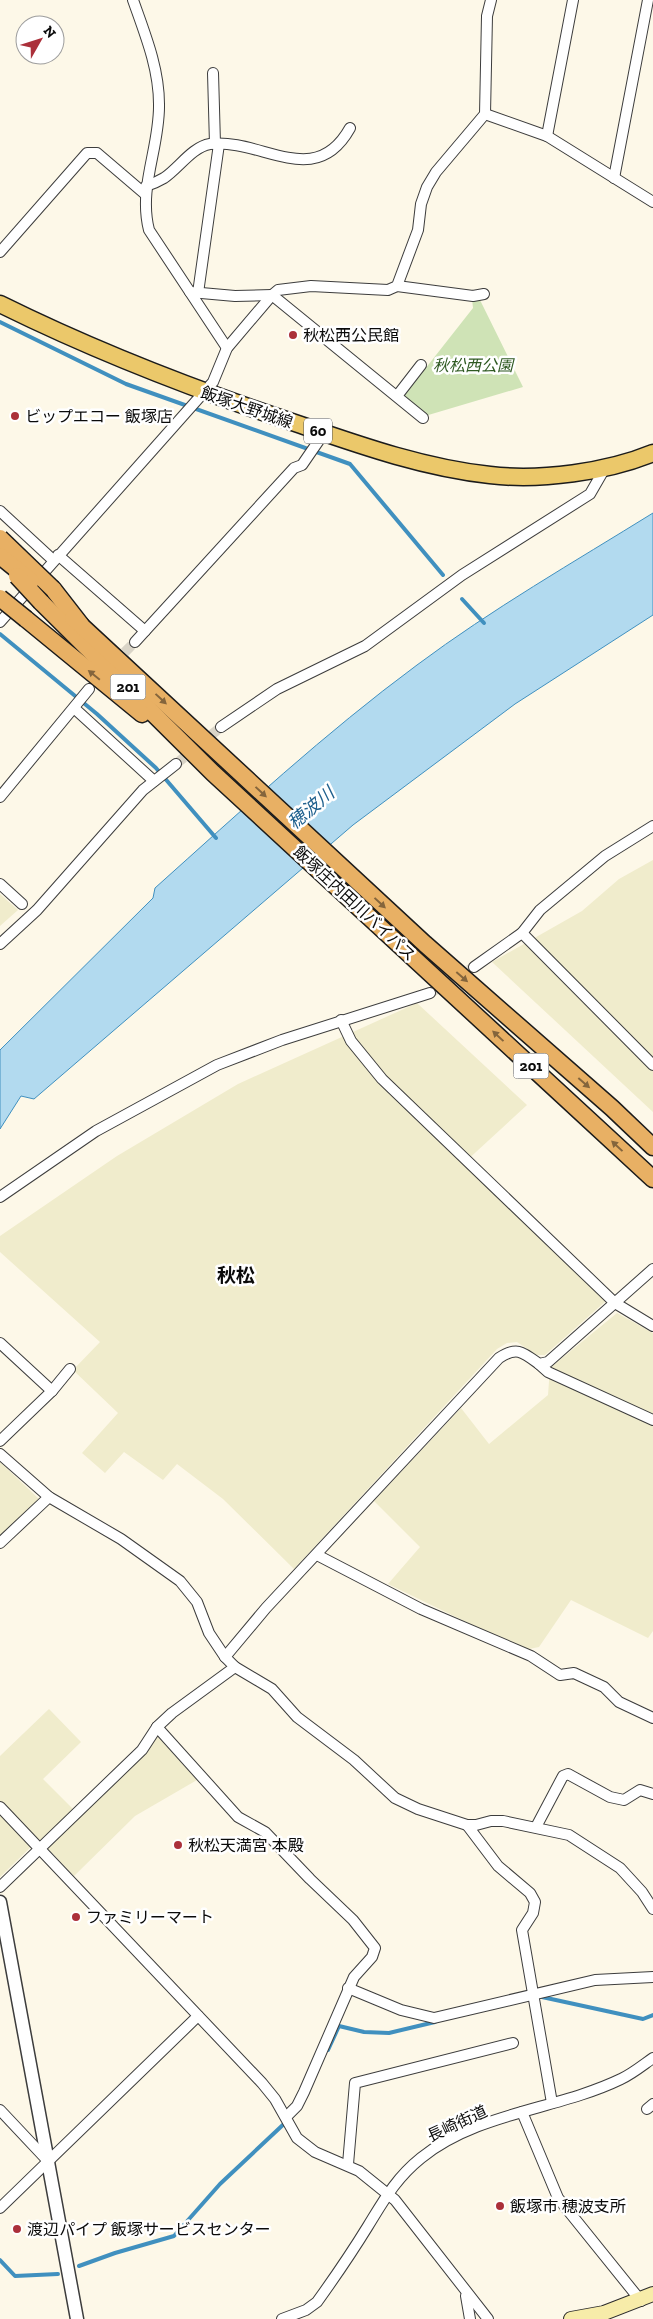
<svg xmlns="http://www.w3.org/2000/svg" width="653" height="2319" font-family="'Zilla Slab','Noto Sans JP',serif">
<rect width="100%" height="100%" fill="#fdf8e8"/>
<g fill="#f0eccc">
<path d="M 653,860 L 653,1112 L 492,962 L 582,911 L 619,879 Z"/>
<path d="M 0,894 L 18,910 L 0,926 Z"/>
<path d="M 417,1003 L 527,1105 L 464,1163 L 607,1300 L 545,1355 L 536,1355 L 517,1342 L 507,1343 L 497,1349 L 294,1569 L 223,1499 L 177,1464 L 163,1480 L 124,1452 L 105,1473 L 82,1453 L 118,1413 L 73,1370 L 100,1342 L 0,1252 L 0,1236 L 117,1156 L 238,1084 Z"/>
<path d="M 617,1313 L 653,1333 L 653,1631 L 648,1638 L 571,1600 L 539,1647 L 524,1650 L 388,1584 L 420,1547 L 374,1501 L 461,1408 L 489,1444 L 548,1395 L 550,1368 Z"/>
<path d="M 0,1462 L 40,1500 L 0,1539 Z"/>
<path d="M 49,1709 L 81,1742 L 43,1779 L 80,1816 L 147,1752 L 157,1736 L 197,1780 L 135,1816 L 74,1876 L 39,1839 L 0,1877 L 0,1756 Z"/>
</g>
<path fill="#cfe3b6" d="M 479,298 L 523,387 L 425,416 L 403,397 L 473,308 L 472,299 Z"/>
<path fill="#b2daef" stroke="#4090bf" d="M 653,513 L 653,615 L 515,704 L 353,825 L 34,1099 L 21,1096 L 0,1129 L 0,1050 L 153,898 L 155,888 C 241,811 325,733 417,665 C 492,609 574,562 653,513 Z"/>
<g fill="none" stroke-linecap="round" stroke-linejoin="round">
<g stroke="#4090bf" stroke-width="4">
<path d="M 0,322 L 126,384 L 350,464 L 443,575"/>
<path d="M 462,599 L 484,623"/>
<path d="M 0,634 L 97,714 L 156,768 L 216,838"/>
<path d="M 542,1997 L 643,2019 L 653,2015"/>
<path d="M 328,2050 L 339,2026 L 364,2032 L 389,2033 L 435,2022"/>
<path d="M 0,2260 L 15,2276 L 58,2274"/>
<path d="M 79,2266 L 115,2253 L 174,2236 L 220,2184 L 286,2122"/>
</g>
<g stroke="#d9d4c7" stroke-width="10" stroke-dasharray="10 5" stroke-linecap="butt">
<path d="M 114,663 L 135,642"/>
<path d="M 176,764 L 221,727"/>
<path d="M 430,993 L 474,967"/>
</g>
<defs>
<g id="minor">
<path d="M 133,0 C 145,34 159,68 159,104 C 160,147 138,187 149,230 L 227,348"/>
<path d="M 213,73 L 215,144"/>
<path d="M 485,114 L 547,136 L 653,202"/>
<path d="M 547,136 L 573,0"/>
<path d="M 614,178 L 648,0"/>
<path d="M 146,186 C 152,184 159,181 164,178 C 179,168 192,147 210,144 C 262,138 315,191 350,128"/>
<path d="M 0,252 L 87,153 L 97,153 L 145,194"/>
<path d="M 397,286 L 473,296 L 484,294"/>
<path d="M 190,292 L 235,296 L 272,295 L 423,418"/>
<path d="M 198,293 L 219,144"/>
<path d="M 397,396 L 421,365"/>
<path d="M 0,511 L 53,560"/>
<path d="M 58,555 L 145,631 L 135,642"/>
<path d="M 0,622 L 213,382 L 227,348 L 272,295 L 278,290 L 311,286 L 388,290 L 397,286 L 418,230 L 421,204 L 427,187 L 436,172 L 485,114 L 487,16 L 491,0"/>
<path d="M 145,631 L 294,468 L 302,465 L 324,433"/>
<path d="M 74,708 L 154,781"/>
<path d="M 221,727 L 277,689 L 365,646 L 462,575 L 590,494 L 605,468"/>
<path d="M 0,797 L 89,689"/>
<path d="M 0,884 L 22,904"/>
<path d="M 522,933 L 653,1065"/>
<path d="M 0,944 L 37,910 L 143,790 L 176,764"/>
<path d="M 474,967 L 522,933 L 540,910 L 605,856 L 653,826"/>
<path d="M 341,1020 L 351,1041 L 382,1079 L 615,1303 L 653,1326"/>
<path d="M 0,1197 L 96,1131 L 217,1065 L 282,1040 L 430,993"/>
<path d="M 0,1343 L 52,1391"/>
<path d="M 539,1364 L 548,1372 L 653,1420"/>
<path d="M 0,1441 L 52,1391 L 70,1369"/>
<path d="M 0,1454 L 49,1497 L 121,1539 L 180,1581 L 197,1602 L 209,1633 L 225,1657 L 235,1667 L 272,1689 L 297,1717 L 354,1760 L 395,1798 L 418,1809 L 467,1825 L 476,1825 L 491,1821 L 503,1821 L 569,1835 L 620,1868 L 642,1892 L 653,1909"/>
<path d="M 0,1543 L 49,1497"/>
<path d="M 317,1555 L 421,1609 L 531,1656 L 560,1675 L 574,1673 L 604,1687 L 619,1702 L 653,1718"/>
<path d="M 225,1657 L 266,1608 L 499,1358 C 517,1346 523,1352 539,1364 L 548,1362 L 653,1269"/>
<path d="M 157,1727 L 238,1817 L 265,1832 L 310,1879 L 353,1920 L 375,1948 L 372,1957 L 354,1977 L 304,2092 L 297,2106 L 286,2117"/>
<path d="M 0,1807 L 262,2083 L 275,2099 L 297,2138 L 315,2152 L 359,2171 L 395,2200 L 488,2319"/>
<path d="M 467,1825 L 498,1866 L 530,1893 L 535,1902 L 533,1913 L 522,1930 L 552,2103"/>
<path d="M 536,1827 L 563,1776 L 568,1774 L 610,1797 L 624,1800 L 640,1790 L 653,1794"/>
<path d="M 0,1887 L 142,1750 L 157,1727 L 172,1713 L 235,1667"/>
<path d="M 348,1988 L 401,2010 L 434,2018 L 595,1980 L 653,1977"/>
<path d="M 647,2109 L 653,2104"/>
<path d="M 0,2110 L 48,2161"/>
<path d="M 522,2112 L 558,2198 L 641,2301"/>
<path d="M 348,2164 L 355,2083 L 513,2043"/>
<path d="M 0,2208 L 198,2016"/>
<path d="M 466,2296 L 470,2319"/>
<path d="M 282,2319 L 306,2310 L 317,2302 C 335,2277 352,2252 368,2226 C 384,2200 396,2178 421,2158 C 478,2112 557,2110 621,2079 C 632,2074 643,2065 653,2058"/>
</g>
<path id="tertiary" d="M 0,1902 L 77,2319"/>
<path id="secondary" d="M 571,2319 L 604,2313 L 653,2294"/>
<path id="primary" d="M 0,304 C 97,352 198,391 301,425 C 362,446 425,468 490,475 C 540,481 607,472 653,453"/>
<g id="trunk">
<path d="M 53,589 L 81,625"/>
<path d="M 41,602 L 213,773 L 653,1179"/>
<path d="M 73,618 L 425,944 L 612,1108 L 653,1147"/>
<path d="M 26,619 L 142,714"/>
</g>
</defs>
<use href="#minor" stroke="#3d3d3d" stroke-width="12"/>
<use href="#tertiary" stroke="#3d3d3d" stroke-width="15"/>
<use href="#secondary" stroke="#2c2c2c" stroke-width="16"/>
<use href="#primary" stroke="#1b1b1b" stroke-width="19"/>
<use href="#trunk" stroke="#1b1b1b" stroke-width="19"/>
<use href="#minor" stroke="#fff" stroke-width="10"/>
<use href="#tertiary" stroke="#fff" stroke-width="12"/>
<use href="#secondary" stroke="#f7eca9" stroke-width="14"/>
<use href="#primary" stroke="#ebc86a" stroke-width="16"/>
<use href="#trunk" stroke="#e8b064" stroke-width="16"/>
<defs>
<g id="trunk-bridge">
<path d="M 0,538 L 53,589"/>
<path d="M 0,556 L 31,581"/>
<path d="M 17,576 L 41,602"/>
<path d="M 0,598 L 26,619"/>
</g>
</defs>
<use href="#trunk-bridge" stroke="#1b1b1b" stroke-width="19" stroke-linecap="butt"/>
<use href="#trunk-bridge" stroke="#e8b064" stroke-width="16"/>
</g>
<defs><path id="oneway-solid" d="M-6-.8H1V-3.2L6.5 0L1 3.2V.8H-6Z" transform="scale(1.25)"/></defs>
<g fill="#84653c">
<use href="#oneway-solid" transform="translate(94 675) rotate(-141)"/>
<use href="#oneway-solid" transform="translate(161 699) rotate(43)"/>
<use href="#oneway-solid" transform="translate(261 792) rotate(43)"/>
<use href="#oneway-solid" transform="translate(380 903) rotate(43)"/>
<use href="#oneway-solid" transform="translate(462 977) rotate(41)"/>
<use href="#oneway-solid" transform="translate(498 1036) rotate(-137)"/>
<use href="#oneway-solid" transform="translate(584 1083) rotate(41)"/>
<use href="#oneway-solid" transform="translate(617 1146) rotate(-137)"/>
</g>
<g fill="#ab303a" stroke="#fff" stroke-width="2">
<circle cx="293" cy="335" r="5"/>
<circle cx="15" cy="416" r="5"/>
<circle cx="178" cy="1845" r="5"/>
<circle cx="76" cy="1917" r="5"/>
<circle cx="500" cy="2206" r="5"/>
<circle cx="17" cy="2229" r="5"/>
</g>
<g text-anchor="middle" stroke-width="5" stroke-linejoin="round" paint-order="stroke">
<g fill="#fff" stroke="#545454" stroke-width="1">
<rect x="304" y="418.5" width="28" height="25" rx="4"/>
<rect x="110.5" y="674.5" width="35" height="25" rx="4"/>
<rect x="513.5" y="1053.5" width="35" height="25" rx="4"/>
</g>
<g font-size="15" font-weight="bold" fill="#0a0a0a">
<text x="318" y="436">60</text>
<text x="128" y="692">201</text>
<text x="531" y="1071">201</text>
</g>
<g font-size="16" fill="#0a0a0a" stroke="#fff" text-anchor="start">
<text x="303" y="341">秋松西公民館</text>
<text x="25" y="422">ビップエコー 飯塚店</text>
<text x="188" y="1851">秋松天満宮 本殿</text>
<text x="86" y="1923">ファミリーマート</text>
<text x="510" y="2212">飯塚市 穂波支所</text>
<text x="27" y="2235">渡辺パイプ 飯塚サービスセンター</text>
</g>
<g font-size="16" font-style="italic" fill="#2f5a22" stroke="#fff">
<text x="473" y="371">秋松西公園</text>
</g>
<g font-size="16" fill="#0a0a0a" stroke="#fff">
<text transform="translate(247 407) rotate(19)" y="6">飯塚大野城線</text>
<text transform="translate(355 903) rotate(43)" y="6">飯塚庄内田川バイパス</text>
<text transform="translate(457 2123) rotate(-25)" y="6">長崎街道</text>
</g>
<g font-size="18" font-style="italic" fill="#20618e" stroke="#fff">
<text transform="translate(311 808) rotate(-40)" y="6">穂波川</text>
</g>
<g font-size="19" font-weight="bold" fill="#0a0a0a" stroke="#fff">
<text x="236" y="1282">秋松</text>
</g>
</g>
<g transform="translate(40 40) rotate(51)"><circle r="24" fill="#ffffff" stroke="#9d9d9d"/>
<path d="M0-4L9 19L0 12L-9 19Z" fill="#ab303a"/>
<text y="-8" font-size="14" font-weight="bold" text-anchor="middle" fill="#0a0a0a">N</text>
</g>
</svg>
